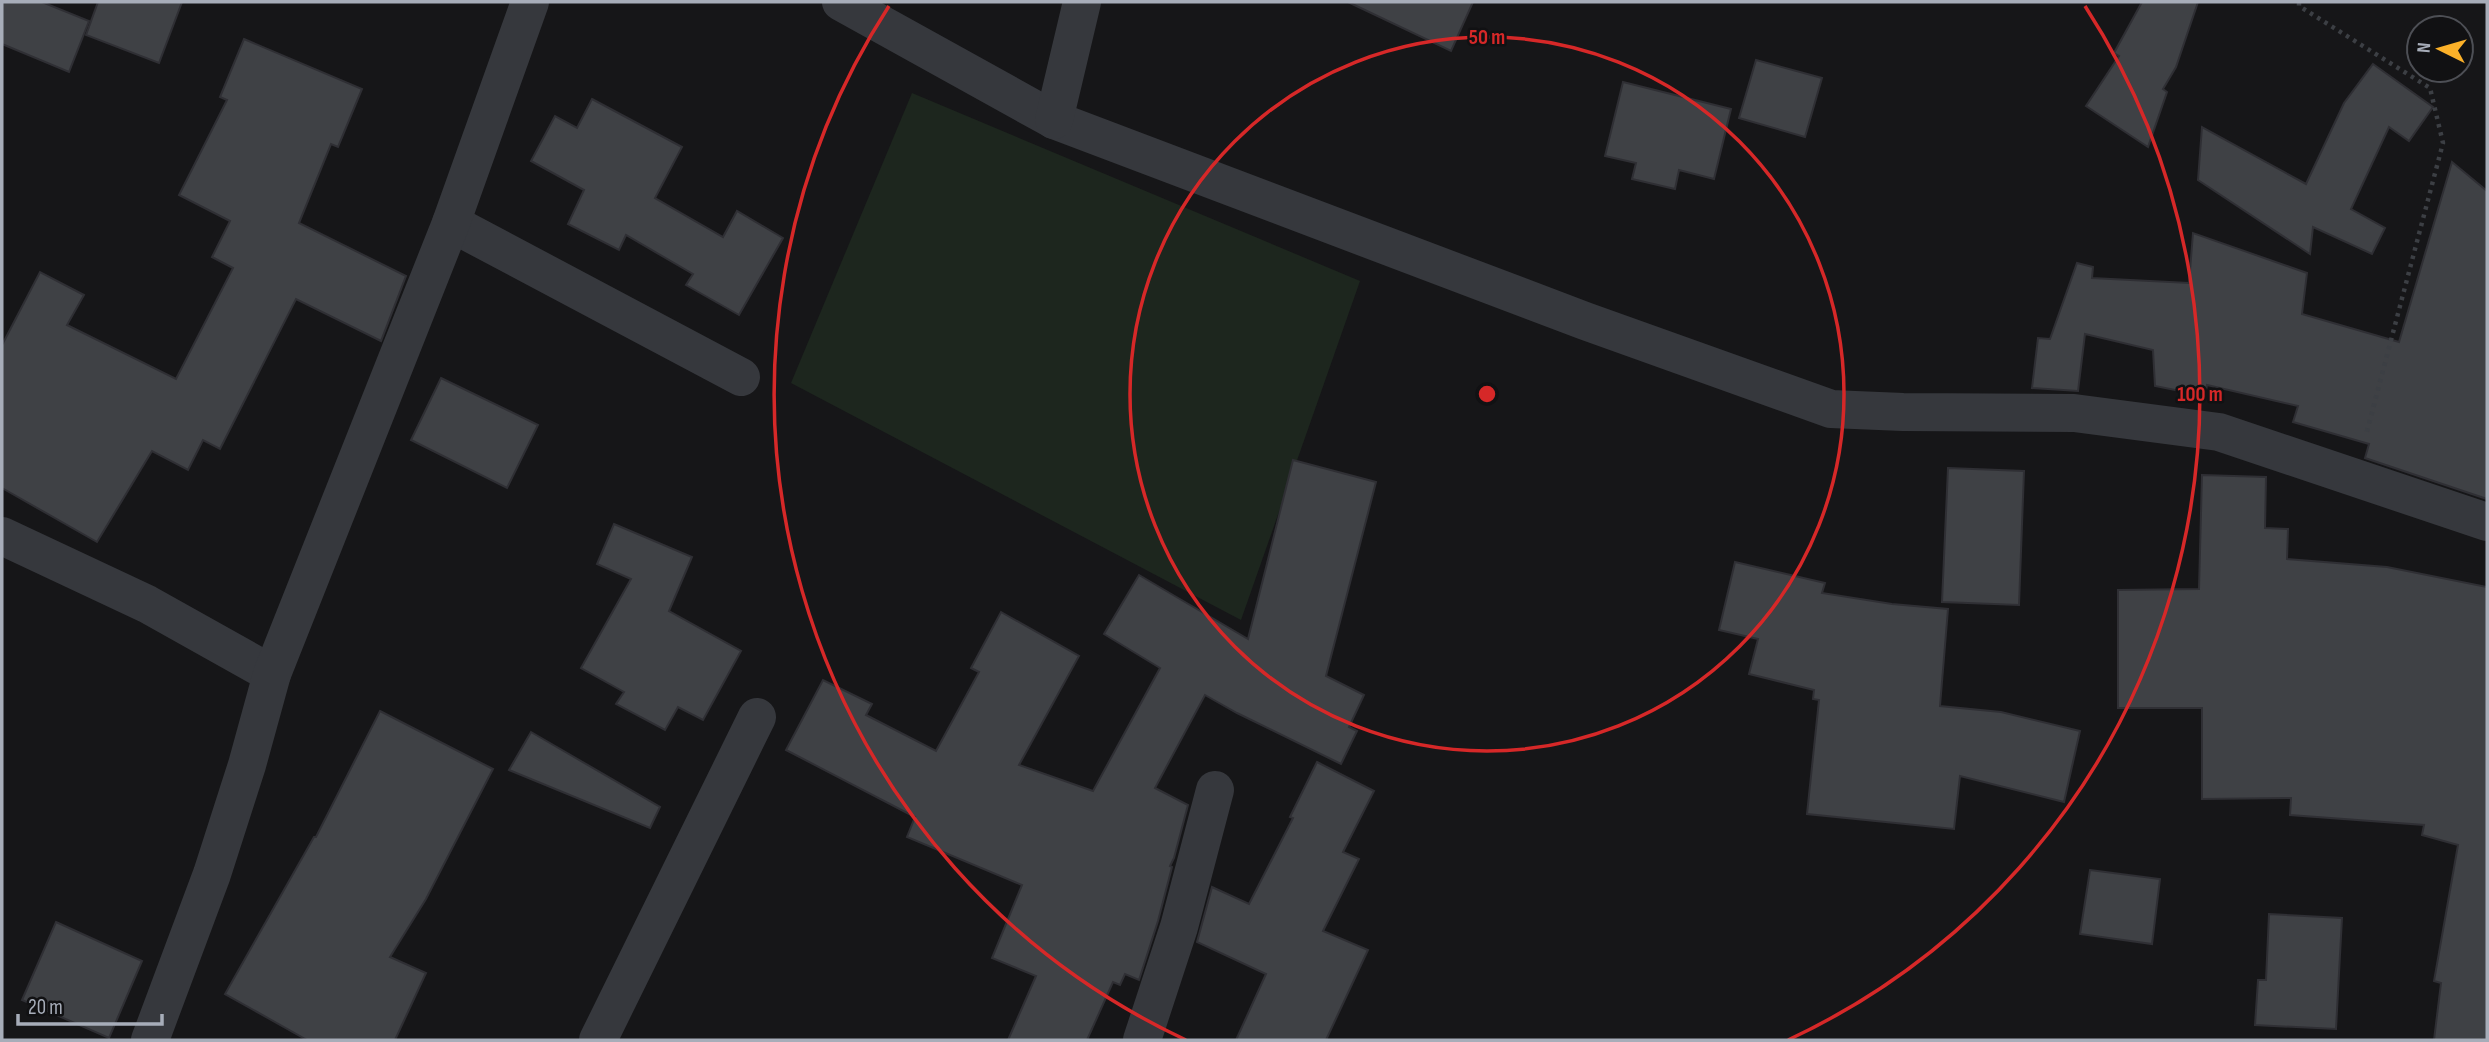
<svg xmlns="http://www.w3.org/2000/svg" width="2489" height="1042" font-family="'Sofia Sans Condensed',sans-serif">
<rect width="100%" height="100%" fill="#161618"/>
<path fill="#1d261e" d="M 912,93 L 1360,281 L 1241,620 L 791,383 Z"/>
<g fill="#3f4145" stroke="#2f2f34" stroke-width="2">
<path d="M 2,2 L 42,2 L 89,21 L 69,72 L 2,44 Z"/>
<path d="M 98,2 L 182,2 L 159,63 L 86,35 Z"/>
<path d="M 1348,2 L 1473,2 L 1451,51 Z"/>
<path d="M 2142,2 L 2198,2 L 2176,67 L 2163,89 L 2167,92 L 2148,147 L 2086,106 L 2119,56 L 2114,53 Z"/>
<path d="M 244,39 L 362,89 L 338,147 L 331,144 L 299,223 L 406,276 L 381,341 L 296,299 L 220,449 L 203,440 L 188,470 L 152,451 L 97,542 L 2,488 L 2,345 L 40,272 L 84,295 L 67,325 L 176,379 L 233,268 L 212,257 L 230,221 L 179,195 L 227,100 L 220,97 Z"/>
<path d="M 1756,60 L 1822,78 L 1805,137 L 1739,118 Z"/>
<path d="M 2373,64 L 2433,107 L 2409,141 L 2389,127 L 2351,209 L 2385,228 L 2372,254 L 2313,227 L 2310,254 L 2198,180 L 2202,127 L 2306,184 L 2344,103 Z"/>
<path d="M 1623,82 L 1731,109 L 1714,179 L 1679,170 L 1675,189 L 1632,179 L 1636,163 L 1605,156 Z"/>
<path d="M 592,99 L 682,147 L 655,198 L 723,237 L 737,211 L 783,238 L 739,315 L 686,285 L 693,274 L 626,235 L 619,250 L 568,224 L 584,190 L 531,161 L 555,116 L 577,128 Z"/>
<path d="M 2452,162 L 2487,191 L 2487,499 L 2365,458 L 2369,444 L 2293,422 L 2298,406 L 2207,385 L 2205,396 L 2155,386 L 2153,350 L 2085,334 L 2078,391 L 2032,388 L 2038,338 L 2050,339 L 2077,263 L 2093,267 L 2092,278 L 2189,283 L 2193,233 L 2307,273 L 2302,314 L 2399,342 Z"/>
<path d="M 441,378 L 538,425 L 507,488 L 411,440 Z"/>
<path d="M 1293,460 L 1376,482 L 1326,676 L 1364,695 L 1349,727 L 1357,731 L 1341,764 L 1237,713 L 1205,695 L 1155,788 L 1188,805 L 1174,858 L 1170,866 L 1172,867 L 1158,921 L 1139,980 L 1125,974 L 1120,985 L 1113,982 L 1087,1040 L 1008,1040 L 1036,976 L 992,958 L 1022,885 L 907,837 L 915,817 L 786,750 L 823,680 L 872,704 L 866,715 L 936,751 L 979,672 L 971,668 L 1001,612 L 1079,656 L 1019,765 L 1093,791 L 1160,668 L 1104,634 L 1139,575 L 1248,639 Z"/>
<path d="M 1948,468 L 2024,471 L 2019,605 L 1942,602 Z"/>
<path d="M 2202,475 L 2266,477 L 2265,528 L 2288,529 L 2287,559 L 2387,567 L 2487,587 L 2487,1040 L 2434,1040 L 2441,983 L 2434,981 L 2458,845 L 2422,835 L 2424,825 L 2290,815 L 2291,798 L 2202,799 L 2202,708 L 2118,708 L 2118,590 L 2199,589 Z"/>
<path d="M 614,524 L 692,557 L 669,611 L 741,651 L 703,720 L 678,707 L 665,730 L 616,704 L 624,692 L 581,668 L 631,579 L 597,564 Z"/>
<path d="M 1735,562 L 1825,583 L 1822,593 L 1892,604 L 1948,609 L 1940,706 L 2001,712 L 2080,731 L 2064,802 L 1960,776 L 1954,829 L 1807,814 L 1819,700 L 1813,699 L 1814,690 L 1749,674 L 1758,639 L 1719,630 Z"/>
<path d="M 380,711 L 493,769 L 426,899 L 390,957 L 426,973 L 395,1040 L 307,1040 L 225,994 L 314,837 L 316,837 Z"/>
<path d="M 531,732 L 660,807 L 650,828 L 509,770 Z"/>
<path d="M 1317,762 L 1374,791 L 1343,852 L 1359,859 L 1323,931 L 1368,950 L 1326,1040 L 1236,1040 L 1266,974 L 1197,942 L 1212,887 L 1249,904 L 1293,818 L 1290,817 Z"/>
<path d="M 2090,870 L 2160,879 L 2152,944 L 2080,934 Z"/>
<path d="M 2269,914 L 2342,918 L 2336,1029 L 2255,1025 L 2258,980 L 2266,980 Z"/>
<path d="M 56,922 L 142,961 L 109,1038 L 22,1000 Z"/>
</g>
<g fill="none" stroke-linecap="round" stroke-linejoin="round">
<path stroke="#3c3f44" stroke-width="4.5" stroke-dasharray="3.5 5" stroke-linecap="butt" d="M 2299,2 L 2299,6 L 2430,88 L 2443,143 L 2366,435"/>
<g stroke="#36383d" stroke-width="38">
<path d="M 841,2 L 1054,120 L 1585,321 L 1831,409 L 1903,412 L 2074,413 L 2219,432 L 2487,522"/>
<path d="M 1054,120 L 1082,2"/>
<path d="M 451,223 L 741,377"/>
<path d="M 2,536 L 147,604 L 272,674"/>
<path d="M 150,1040 L 212,874 L 247,765 L 272,674 L 451,223 L 530,2"/>
<path d="M 598,1040 L 757,717"/>
<path d="M 1142,1040 L 1179,927 L 1215,790"/>
</g>
</g>
<g fill="none" stroke="#d62828" stroke-width="3.5">
<circle cx="1487" cy="394" r="357"/>
<path d="M1186 1040A713 713 0 0 1 889 6M2085 6A713 713 0 0 1 1788 1040"/>
</g>
<circle cx="1487" cy="394" r="10" fill="#d62828" stroke="#111113" stroke-width="3.5"/>
<g font-size="21" text-anchor="middle" font-weight="bold" fill="#d62828" stroke="#111113" stroke-width="5" stroke-linejoin="round" paint-order="stroke">
<text x="1487" y="44">50 m</text>
<text x="2200" y="401">100 m</text>
</g>
<rect width="2489" height="1042" fill="none" stroke="#a7adb9" stroke-width="7"/>
<g transform="translate(2440 49) rotate(275)"><circle r="33" fill="#111113" stroke="#4d4f55" stroke-width="2"/>
<path d="M0-5L12 26L0 18L-12 26Z" fill="#fcb129"/>
<text y="-10" font-size="19" font-weight="bold" text-anchor="middle" fill="#a7adb9">N</text>
</g>
<path d="M18 1014v10h144v-10" fill="none" stroke="#a7adb9" stroke-width="3.5"/>
<text x="28" y="1014" font-size="21" fill="#a7adb9" stroke="#111113" stroke-width="5" paint-order="stroke">20 m</text>
</svg>
